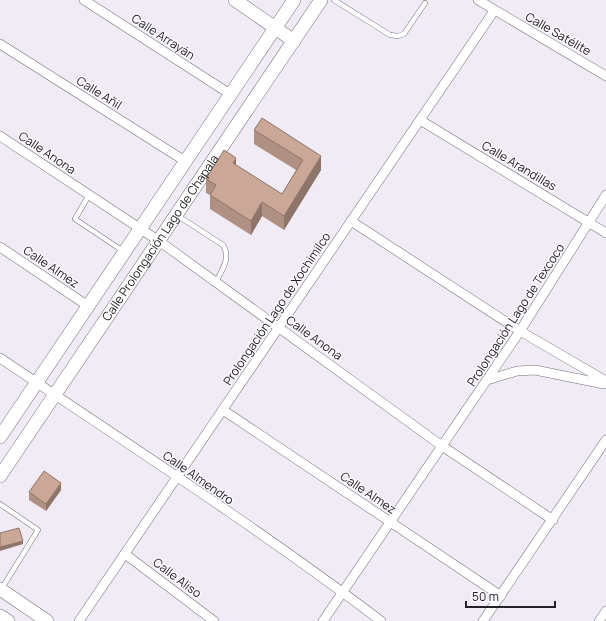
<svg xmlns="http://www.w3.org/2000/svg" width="606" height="621" font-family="Manrope,sans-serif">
<rect width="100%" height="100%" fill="#f0ebf4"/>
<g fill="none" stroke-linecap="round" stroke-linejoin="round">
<defs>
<g id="lane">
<path d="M 334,0 L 390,35 L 398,36 L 404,34 L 425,3"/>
<path d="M 89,195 L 75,219 L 123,251"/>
<path d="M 178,216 L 223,245 C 231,258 222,270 216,282"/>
<path d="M 0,504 L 38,530 L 2,588"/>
</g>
<g id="street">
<path d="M 84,0 L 230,94"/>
<path d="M 478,0 L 606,76"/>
<path d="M 0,44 L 185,161"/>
<path d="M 420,120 L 606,233"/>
<path d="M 0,136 L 159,241 L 442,446 L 553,520"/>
<path d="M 351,221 L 520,331 L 606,381"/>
<path d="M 0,247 L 88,306"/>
<path d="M 0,358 C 128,444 258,528 381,621"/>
<path d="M 487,380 L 517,371 L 535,370 L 604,384"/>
<path d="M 223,410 L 501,596"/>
<path d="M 125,554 L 214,621"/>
<path d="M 79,621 L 494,11"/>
<path d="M 323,621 L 520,331 L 606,195"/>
<path d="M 483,621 L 606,440"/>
<path d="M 599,621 L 606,611"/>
</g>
<g id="secondary">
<path d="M 235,0 L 294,41"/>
<path d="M 0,437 L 294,0"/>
<path id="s1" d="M 0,476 L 321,0"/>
<path d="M 0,589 L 47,621"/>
<path d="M 0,616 L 8,621"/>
</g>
</defs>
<use href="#lane" stroke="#736f77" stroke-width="5.5"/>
<use href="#street" stroke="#736f77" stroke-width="10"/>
<use href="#secondary" stroke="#736f77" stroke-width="14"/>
<use href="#lane" stroke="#fff" stroke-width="4.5"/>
<use href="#street" stroke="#fff" stroke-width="9"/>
<use href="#secondary" stroke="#fff" stroke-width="13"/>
</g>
<g fill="#af9082">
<path d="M 254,130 L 321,170 L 284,230 L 262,216 L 251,235 L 210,209 L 210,195 L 206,193 L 206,179 L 236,165 L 282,194 L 296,170 L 254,144 Z"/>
<path d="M 61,490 L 46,511 L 29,500 L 29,492 Z"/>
</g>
<g fill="#8e756a">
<path d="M 321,156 L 321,170 L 284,230 L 284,216 Z"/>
<path d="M 236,158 L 236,172 L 233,163 Z"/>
<path d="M 262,202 L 262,216 L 251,235 L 251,221 Z"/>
<path d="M 61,483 L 61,490 L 46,511 L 46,504 Z"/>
<path d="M 23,541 L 23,544 L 0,551 L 0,547 Z"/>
</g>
<g fill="#cba797" stroke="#8e756a">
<path d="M 262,118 L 321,156 L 284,216 L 262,202 L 251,221 L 210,195 L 216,185 L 206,179 L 224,150 L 236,158 L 233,163 L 282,194 L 303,160 L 254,130 Z"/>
<path d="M 44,471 L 61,483 L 46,504 L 29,492 Z"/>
<path d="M 19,528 L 23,541 L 0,547 L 0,533 Z"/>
</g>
<g text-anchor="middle" stroke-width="3" stroke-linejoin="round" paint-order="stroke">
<g font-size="12" fill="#232125" stroke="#fcf9ff">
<text transform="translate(558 34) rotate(30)" y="4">Calle Satélite</text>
<text transform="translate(163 37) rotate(33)" y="4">Calle Arrayán</text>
<text transform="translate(99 93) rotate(32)" y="4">Calle Añil</text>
<text transform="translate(47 153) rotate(34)" y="4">Calle Anona</text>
<text transform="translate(519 166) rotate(31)" y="4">Calle Arandillas</text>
<text dy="4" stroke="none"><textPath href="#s1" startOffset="287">Calle Prolongación Lago de Chapala</textPath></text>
<text transform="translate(51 267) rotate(34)" y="4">Calle Almez</text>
<text transform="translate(277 309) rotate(-56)" y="4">Prolongación Lago de Xochimilco</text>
<text transform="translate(516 315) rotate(-57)" y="4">Prolongación Lago de Texcoco</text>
<text transform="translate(314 338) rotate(36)" y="4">Calle Anona</text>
<text transform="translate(198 478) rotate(35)" y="4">Calle Almendro</text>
<text transform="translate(368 493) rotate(34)" y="4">Calle Almez</text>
<text transform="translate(177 578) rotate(37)" y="4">Calle Aliso</text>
</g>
</g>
<path d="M466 601v6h89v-6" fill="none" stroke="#232125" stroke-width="2"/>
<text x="472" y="601" font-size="12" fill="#232125" stroke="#fcf9ff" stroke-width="3" paint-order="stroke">50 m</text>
</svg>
